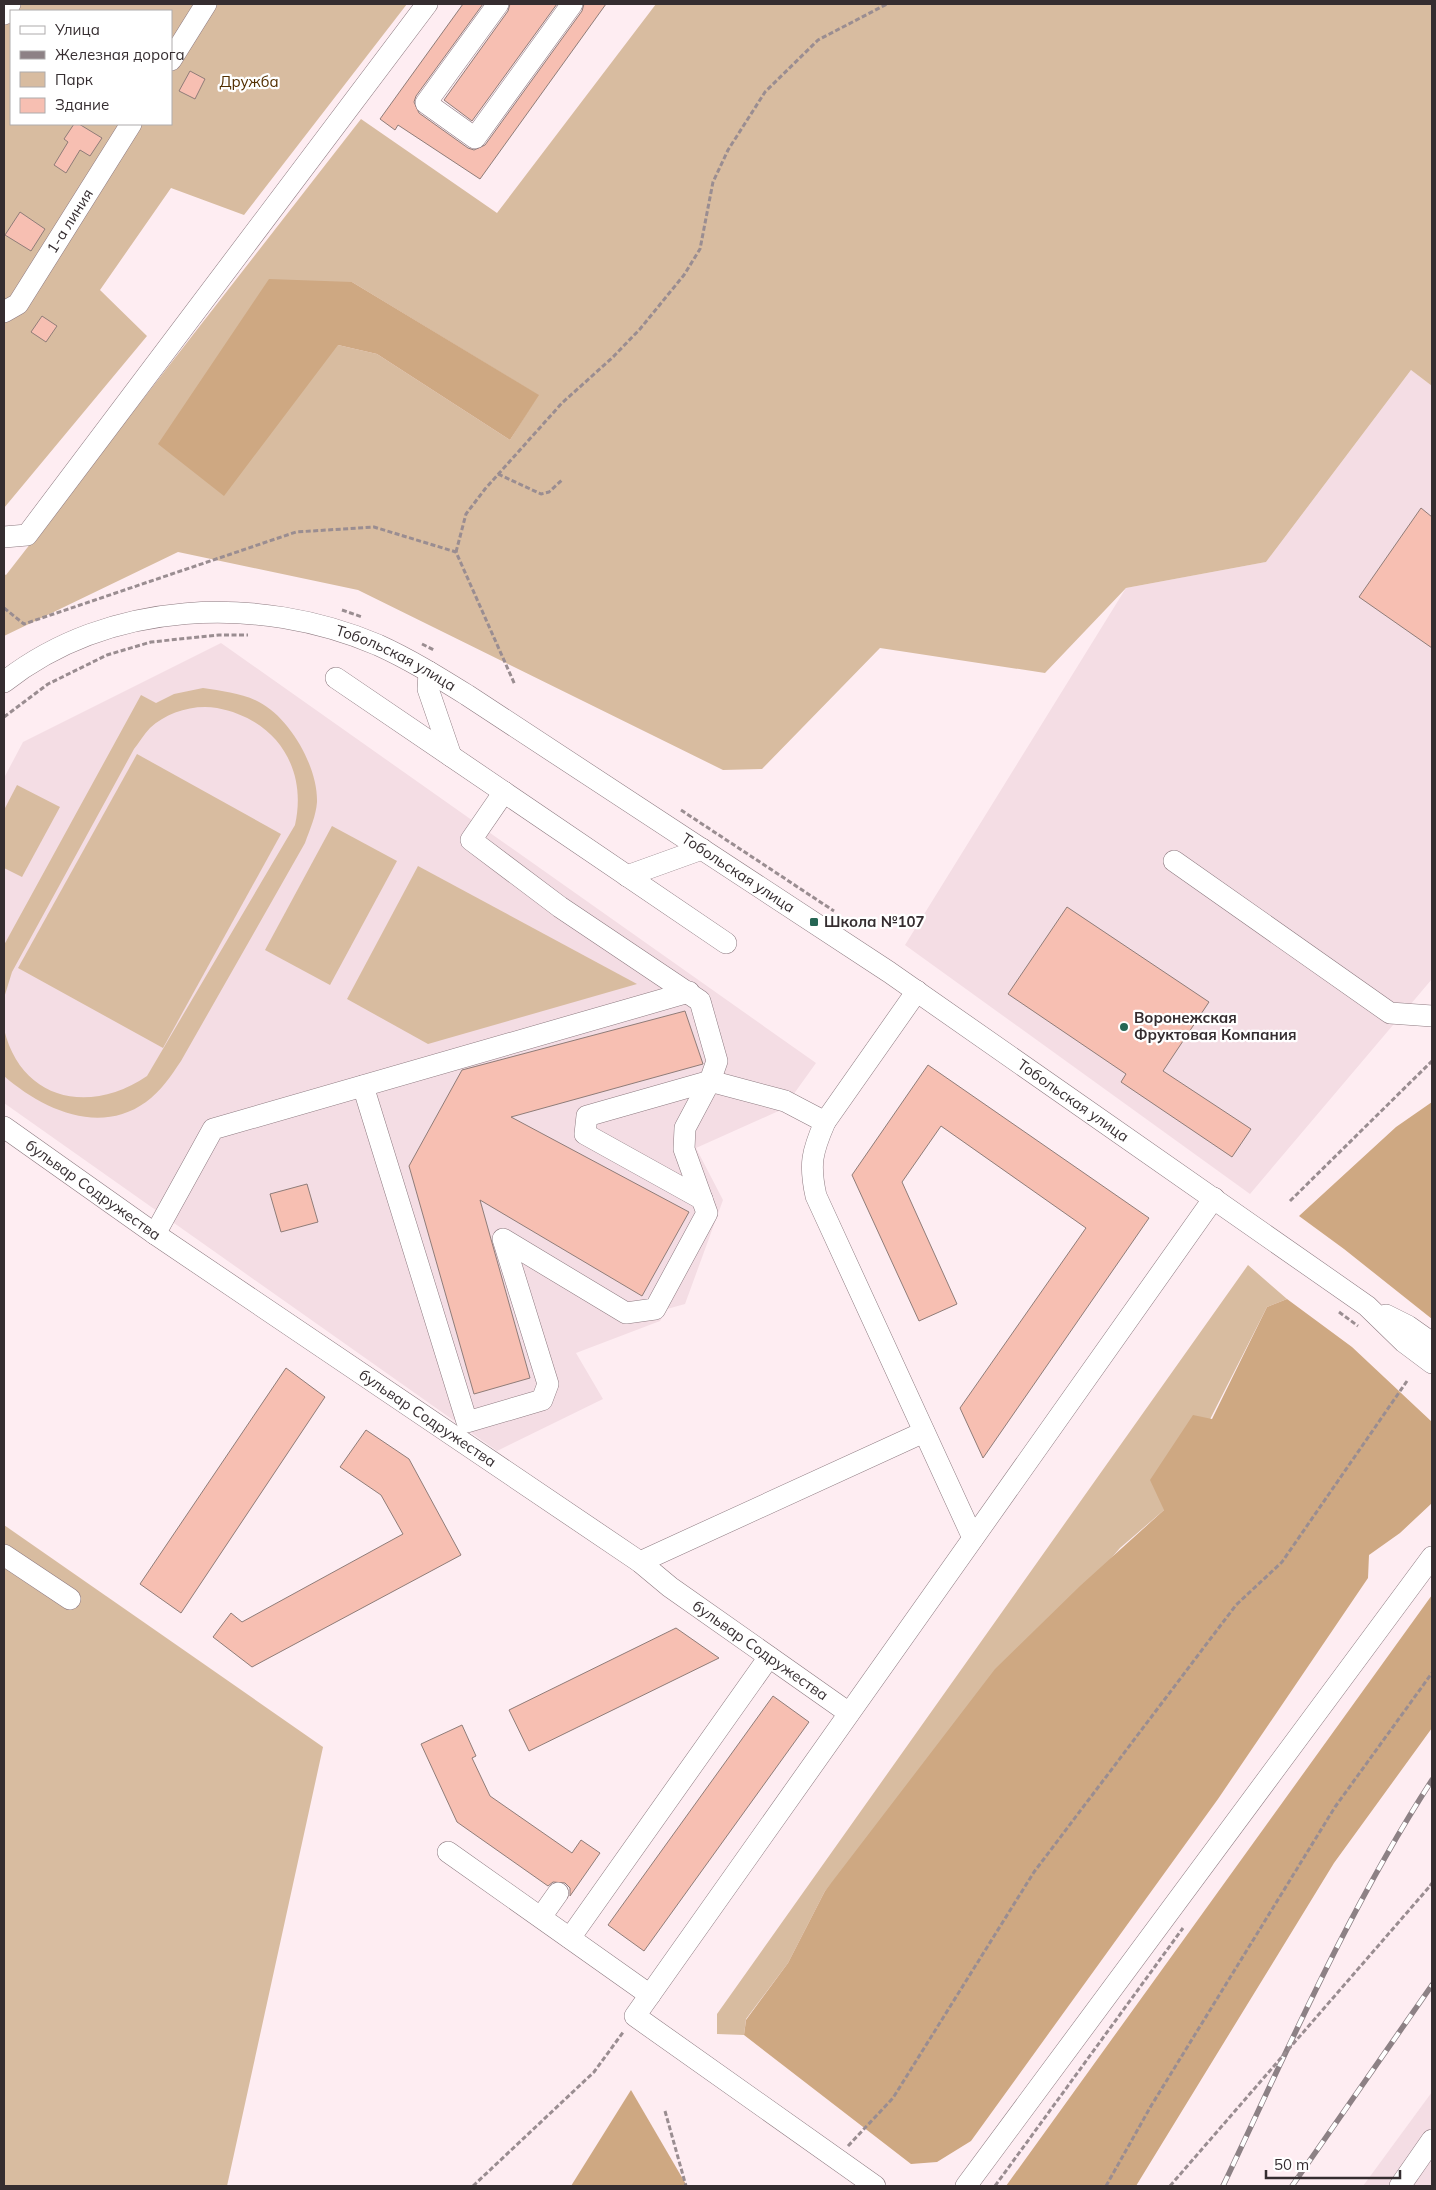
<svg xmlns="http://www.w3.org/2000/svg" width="1436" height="2190" font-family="Mulish,sans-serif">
<rect width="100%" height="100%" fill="#feedf2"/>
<g fill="#f4dde4">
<path d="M 1411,370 L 1432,386 L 1432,979 L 1250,1194 L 905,945 L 1126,588 L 1266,562 Z"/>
<path d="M 221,643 L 816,1063 L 783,1109 L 696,1148 L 723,1200 L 685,1304 L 667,1309 L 660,1321 L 576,1353 L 603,1399 L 497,1451 L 4,1103 L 4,778 L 23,742 Z"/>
<path d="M 1432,2092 L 1432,2186 L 1363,2186 Z"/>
</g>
<g fill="#d8bca0" fill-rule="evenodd">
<path d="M 4,4 L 407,4 L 244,215 L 171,188 L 100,290 L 147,336 L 4,508 ZM 11,11 L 171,11 L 171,124 L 11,124 Z"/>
<path d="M 656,4 L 1432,4 L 1432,386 L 1411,370 L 1266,562 L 1126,588 L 1045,673 L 880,648 L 762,769 L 723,770 L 358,590 L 178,552 L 4,636 L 4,574 L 6,575 L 361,119 L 497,213 ZM 352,282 L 538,395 L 510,440 L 377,354 L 338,345 Z"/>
<path d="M 203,688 C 222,691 242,693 259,702 C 290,718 318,767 317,802 C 316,816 310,829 305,843 L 181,1061 C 171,1076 161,1091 146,1102 C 99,1136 42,1109 4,1076 L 4,1029 C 21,1101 90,1115 147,1076 L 295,825 C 308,767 275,719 217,708 C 194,704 167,712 150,728 C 144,734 139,743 134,749 L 12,972 L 4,998 L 4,945 L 141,695 L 156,703 L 174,694 Z"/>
<path d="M 137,754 L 281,834 L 163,1048 L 18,968 Z"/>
<path d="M 17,785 L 60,807 L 22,877 L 4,868 L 4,810 Z"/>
<path d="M 332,826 L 397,861 L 330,985 L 265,950 Z"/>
<path d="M 418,866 L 637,984 L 428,1044 L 347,999 Z"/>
<path d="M 1248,1265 L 1287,1299 L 1267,1307 L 1164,1510 L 1120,1548 L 825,1891 L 788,1963 L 746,2019 L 744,2035 L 717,2034 L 717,2014 Z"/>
<path d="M 4,1525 L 323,1747 L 227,2186 L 4,2186 Z"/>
</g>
<g fill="#cea882">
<path d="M 269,279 L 352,282 L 539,395 L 510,440 L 377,354 L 338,345 L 224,496 L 158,444 Z"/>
<path d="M 1432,1102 L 1432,1319 L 1344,1249 L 1299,1216 L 1396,1127 Z"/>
<path d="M 1287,1299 L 1352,1347 L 1432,1422 L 1432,1503 L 1400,1533 L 1369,1555 L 1368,1578 L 1218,1799 L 971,2141 L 937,2162 L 911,2164 L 744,2035 L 746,2020 L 788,1963 L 825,1891 L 995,1669 L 1080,1586 L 1164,1510 L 1150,1480 L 1193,1415 L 1212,1419 L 1267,1307 Z"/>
<path d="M 1432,1595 L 1432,1728 L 1334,1863 L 1136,2186 L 1006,2186 Z"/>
<path d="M 631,2090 L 687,2186 L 571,2186 Z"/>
</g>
<g fill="#f7bfb2" stroke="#8f7c78">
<path d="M 463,4 L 483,4 L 416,96 L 414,102 L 419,113 L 468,148 L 474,150 L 485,145 L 582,11 L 584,4 L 606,4 L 480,179 L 398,125 L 395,130 L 380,119 Z"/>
<path d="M 510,4 L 557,4 L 472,121 L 444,100 L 508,11 Z"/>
<path d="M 190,71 L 205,79 L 195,99 L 179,91 Z"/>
<path d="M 74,124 L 79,124 L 102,138 L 90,156 L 80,150 L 66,173 L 54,165 L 68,142 L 64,139 Z"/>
<path d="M 20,212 L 45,229 L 31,251 L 5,235 Z"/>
<path d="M 42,316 L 57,326 L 46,342 L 31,332 Z"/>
<path d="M 1421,508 L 1432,517 L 1432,648 L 1359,597 Z"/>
<path d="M 1067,907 L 1209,1002 L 1163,1071 L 1251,1129 L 1232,1157 L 1121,1082 L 1126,1074 L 1008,994 Z"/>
<path d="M 685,1011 L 703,1064 L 511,1117 L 689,1212 L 642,1296 L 480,1200 L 530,1378 L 474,1394 L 409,1166 L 462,1070 Z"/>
<path d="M 928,1065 L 1149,1218 L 983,1458 L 960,1408 L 1086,1228 L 941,1126 L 902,1182 L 957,1304 L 919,1321 L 852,1175 Z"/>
<path d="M 307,1184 L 318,1222 L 281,1232 L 270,1194 Z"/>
<path d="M 286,1368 L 325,1397 L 181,1613 L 140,1584 Z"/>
<path d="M 366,1430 L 409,1459 L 461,1555 L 252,1667 L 213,1637 L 231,1613 L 242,1622 L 403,1534 L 381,1495 L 340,1467 Z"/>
<path d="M 676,1628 L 719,1658 L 529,1751 L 509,1710 Z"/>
<path d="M 773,1696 L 809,1722 L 644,1951 L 608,1925 Z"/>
<path d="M 462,1725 L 476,1756 L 472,1758 L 490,1796 L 572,1853 L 581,1840 L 600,1853 L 570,1896 L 570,1888 L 565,1883 L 553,1882 L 548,1886 L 457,1822 L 421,1744 Z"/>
</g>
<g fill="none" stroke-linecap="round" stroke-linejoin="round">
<defs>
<g id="minor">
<path d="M 498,4 L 426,103 L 475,138 L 572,4"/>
<path d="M 4,14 L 10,4"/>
<path d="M 171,60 L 206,4"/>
<path id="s1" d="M 4,312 L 18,304 L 131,124"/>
<path d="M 4,537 L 27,535 L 427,4"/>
<path d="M 429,672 L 428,689 L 451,756"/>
<path d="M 336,678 L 726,943"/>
<path id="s2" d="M 4,682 C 109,600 258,594 378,645 C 409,659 438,677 467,695 L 889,972 L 1367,1306 L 1404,1342 L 1432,1363"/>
<path d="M 1174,861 L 1390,1013 L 1432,1016"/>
<path d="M 627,876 L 702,849"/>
<path d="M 917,991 L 825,1122 C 812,1152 809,1164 816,1196 L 973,1538"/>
<path d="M 363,1086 L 467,1422 L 542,1400 L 548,1384 L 503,1239 L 626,1313 L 655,1309 L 707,1213 L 684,1149 L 685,1128 L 710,1081 L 717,1061 L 700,1001 L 560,907 L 471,840 L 504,792"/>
<path id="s3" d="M 4,1127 L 155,1234 L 640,1562 L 670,1587 L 849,1713"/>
<path d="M 702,1199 L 585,1134 L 587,1116 L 710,1081 L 785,1101 L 825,1122"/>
<path d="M 155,1234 L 213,1129 L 689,992"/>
<path d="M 1386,1315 L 1408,1326 L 1432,1343"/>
<path d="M 4,1555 L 70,1599"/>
<path d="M 640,1562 L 924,1432"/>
<path d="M 448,1852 L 650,1995"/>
<path d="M 541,1917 L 558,1893"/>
<path d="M 570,1938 L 769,1657"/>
<path d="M 875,2186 L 635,2016 L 1214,1198"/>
<path d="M 966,2186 L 1432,1557"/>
<path d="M 1400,2186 L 1432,2140"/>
</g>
</defs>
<use href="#minor" stroke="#8d7a80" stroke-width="22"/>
<g stroke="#9a8d91" stroke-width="3" stroke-dasharray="5 2.5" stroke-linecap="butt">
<path d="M 498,474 L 541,494 L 549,492 L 562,480"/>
<path d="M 456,552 L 466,514 L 485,489 L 562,403 L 612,358 L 640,329 L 684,275 L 700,249 L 713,182 L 728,150 L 765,92 L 818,40 L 887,4"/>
<path d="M 4,608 L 24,624 L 296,532 L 374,527 L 456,552 L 515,685"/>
<path d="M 342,610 L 362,617"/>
<path d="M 422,644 L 434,650"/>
<path d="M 4,717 L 48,684 L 107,655 L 151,642 L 219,635 L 248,635"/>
<path d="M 681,810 L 834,911"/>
<path d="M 1290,1201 L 1432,1061"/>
<path d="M 1339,1312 L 1358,1326"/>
<path d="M 1430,1886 L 1432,1883"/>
<path d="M 665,2111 L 686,2186"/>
<path d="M 848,2146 L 893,2098 L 1034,1872 L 1236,1605 L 1282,1562 L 1407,1381"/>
<path d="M 473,2186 L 594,2072 L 624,2031"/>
<path d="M 995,2186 L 1183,1928"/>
<path d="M 1106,2186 L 1151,2106 L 1335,1807 L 1432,1673"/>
</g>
<use href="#minor" stroke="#fff" stroke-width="21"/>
<defs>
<g id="rail">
<path d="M 1223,2186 C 1288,2049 1349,1908 1432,1780"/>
<path d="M 1292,2186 L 1432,1985"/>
</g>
</defs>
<use href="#rail" stroke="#8d8185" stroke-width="5.5"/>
<use href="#rail" stroke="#fff" stroke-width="4" stroke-dasharray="11" stroke-linecap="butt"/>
<path stroke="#9a8d91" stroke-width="3" stroke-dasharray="5 2.5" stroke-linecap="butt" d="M 1170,2186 L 1430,1886"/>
</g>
<g fill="#266654" stroke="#fff" stroke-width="2">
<rect x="809" y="917" width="10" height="10" rx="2.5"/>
<circle cx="1124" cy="1027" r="5"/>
</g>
<g text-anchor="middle" stroke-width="4.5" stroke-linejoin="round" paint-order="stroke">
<g font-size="15" fill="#532f00" stroke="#fff">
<text x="249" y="87">Дружба</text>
</g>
<g font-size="15" fill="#352d30" stroke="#fff">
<text dy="5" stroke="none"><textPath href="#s1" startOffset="114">1-а линия</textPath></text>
<text dy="5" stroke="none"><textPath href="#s2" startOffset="415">Тобольская улица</textPath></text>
<text dy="5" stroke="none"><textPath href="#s2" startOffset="820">Тобольская улица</textPath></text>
<text dy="5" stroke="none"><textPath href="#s2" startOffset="1225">Тобольская улица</textPath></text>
<text dy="5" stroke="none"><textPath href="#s3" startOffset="109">бульвар Содружества</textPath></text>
<text dy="5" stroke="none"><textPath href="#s3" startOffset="514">бульвар Содружества</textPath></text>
<text dy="5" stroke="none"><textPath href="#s3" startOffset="920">бульвар Содружества</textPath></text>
</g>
<g font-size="15" font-weight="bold" fill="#352d30" stroke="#fff" text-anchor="start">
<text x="824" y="927">Школа №107</text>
<text x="1134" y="1023">Воронежская<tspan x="1134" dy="17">Фруктовая Компания</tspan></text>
</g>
</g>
<rect width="1436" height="2190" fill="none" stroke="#352d30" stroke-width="10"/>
<rect x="10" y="10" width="162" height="115" fill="#ffffff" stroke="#aeabac"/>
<rect x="20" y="26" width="25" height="8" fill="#ffffff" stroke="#aeabac"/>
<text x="55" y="35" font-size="15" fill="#352d30">Улица</text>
<rect x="20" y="51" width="25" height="8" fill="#8d8185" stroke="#aeabac"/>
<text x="55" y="60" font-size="15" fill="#352d30">Железная дорога</text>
<rect x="20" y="72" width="25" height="15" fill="#d8bca0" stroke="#aeabac"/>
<text x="55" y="85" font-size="15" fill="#352d30">Парк</text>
<rect x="20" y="98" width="25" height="15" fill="#f7bfb2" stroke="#aeabac"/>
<text x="55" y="110" font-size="15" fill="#352d30">Здание</text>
<path d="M1266 2170v8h134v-8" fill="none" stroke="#352d30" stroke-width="2.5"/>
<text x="1274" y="2170" font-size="15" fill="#352d30" stroke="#ffffff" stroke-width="4" paint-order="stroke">50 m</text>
</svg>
